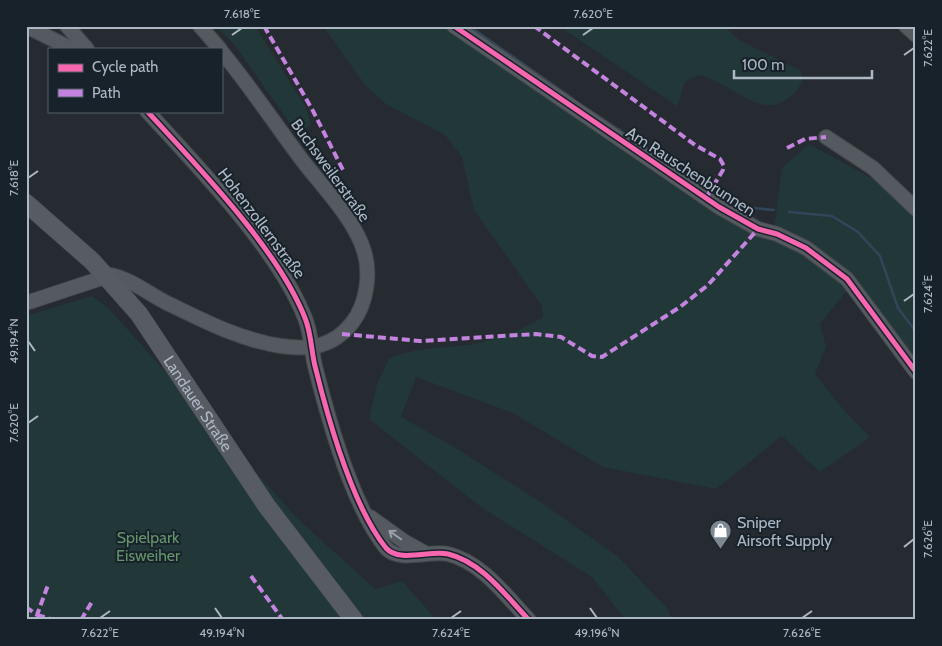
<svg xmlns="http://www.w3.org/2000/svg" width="942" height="646" font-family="Cabin,sans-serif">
<rect width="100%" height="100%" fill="#252b31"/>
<g fill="#223738">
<path d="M 216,26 L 255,26 L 305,106 L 311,124 L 303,131 L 294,129 L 234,44 Z"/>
<path d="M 323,26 L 444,26 L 660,177 L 719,215 L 788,243 L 849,288 L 820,324 L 826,347 L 815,374 L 842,408 L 870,437 L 820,472 L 782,436 L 716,489 L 603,467 L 513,413 L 416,377 L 401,417 L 454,447 L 542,503 L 617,556 L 667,608 L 672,620 L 626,620 L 592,577 L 481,507 L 369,419 L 377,384 L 389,359 C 416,346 445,349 474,344 C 498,339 522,330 543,317 L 542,306 L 474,210 L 462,157 L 445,135 L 386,104 L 365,85 Z"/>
<path d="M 559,26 L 728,26 L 727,29 L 739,40 L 801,71 L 803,81 C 769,135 738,83 698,75 L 685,82 L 677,106 Z"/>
<path d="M 809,144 L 886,186 L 916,217 L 916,364 L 858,290 L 774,229 L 782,168 Z"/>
<path d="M 92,296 L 110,310 L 297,518 L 375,589 L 402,581 L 437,620 L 26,620 L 26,316 Z"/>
</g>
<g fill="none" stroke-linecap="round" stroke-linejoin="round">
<g stroke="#31465b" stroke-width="2.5">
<path d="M 469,26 L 572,98"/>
<path d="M 589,110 L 715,193 L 742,207 L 774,210"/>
<path d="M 789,212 L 832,216 L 858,232 L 880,256 L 898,308 L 916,332"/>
</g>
<defs>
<g id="minor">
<path d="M 26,26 L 72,49"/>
<path d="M 67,26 L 87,49"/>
<path d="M 200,26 L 220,49"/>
<path d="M 454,26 L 719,207 L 758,229 L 777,234 L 806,248 L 847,279 L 916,372"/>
<path d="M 906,26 L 916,35"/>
<path d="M 147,111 C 198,167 278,249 305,318 C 312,335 311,353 316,370 C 329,422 353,507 386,548 C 399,563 430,550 448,554 C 482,562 506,596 529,620"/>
<path d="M 826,137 L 873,168 L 916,209"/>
<path d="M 26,303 L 111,275 C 130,279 148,293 165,302 C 202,320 240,340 281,346 C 310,350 333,347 352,323 C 367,304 371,273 364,251 C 355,220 322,186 302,160 C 275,124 250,86 221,51"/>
<path d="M 370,517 L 405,542 L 425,553"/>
</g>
<g id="major">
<path id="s1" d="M 26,203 L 92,261 L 139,314 L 266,505 L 354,620"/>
</g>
</defs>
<use href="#minor" stroke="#42474c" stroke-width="16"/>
<use href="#major" stroke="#42484e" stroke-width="19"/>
<use href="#minor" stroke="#545a60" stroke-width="14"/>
<use href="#major" stroke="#575b62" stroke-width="18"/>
<g stroke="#c483df" stroke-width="4" stroke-dasharray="8 4" stroke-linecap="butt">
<path d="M 264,26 L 312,109 L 343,170"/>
<path d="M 534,26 L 695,145 L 720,159 L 724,166 L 723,170 L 706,198"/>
<path d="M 787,148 L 805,139 L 826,137"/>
<path d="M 342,334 L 420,341 L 536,334 L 561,337 L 592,356 L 602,357 L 680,307 L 708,285 L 758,229"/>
<path d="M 251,576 L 283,620"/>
<path d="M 26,607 L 37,615 L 48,585"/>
<path d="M 37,615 L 54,620"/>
<path d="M 125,619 L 126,620"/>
<path d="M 81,620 L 93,600"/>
</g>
<defs>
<g id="cycleway">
<path d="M 454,26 L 719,207 L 758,229 L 777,234 L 806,248 L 847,279 L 916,372"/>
<path d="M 147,111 C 198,167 278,249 305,318 C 312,335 311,353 316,370 C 329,422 353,507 386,548 C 399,563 430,550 448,554 C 482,562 506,596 529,620"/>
</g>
</defs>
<use href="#cycleway" stroke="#18222b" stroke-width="8"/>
<use href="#cycleway" stroke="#f766af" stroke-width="5"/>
</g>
<defs><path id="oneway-shaft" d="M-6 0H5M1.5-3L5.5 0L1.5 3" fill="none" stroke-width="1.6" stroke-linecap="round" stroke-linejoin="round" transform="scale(1.25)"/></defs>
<use stroke="#97a0ab" href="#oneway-shaft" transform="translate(395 535) rotate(-145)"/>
<path fill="none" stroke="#adb8c4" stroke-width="2" d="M 232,35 L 242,28M 583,35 L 593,28M 904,55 L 914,48M 28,178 L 38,171M 904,301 L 914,294M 28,341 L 35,351M 28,423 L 38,416M 904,547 L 914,539M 215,608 L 222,618M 590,608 L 597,618M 100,618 L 110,611M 451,618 L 461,611M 802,618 L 812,611"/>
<defs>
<symbol id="shop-pin" viewBox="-11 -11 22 30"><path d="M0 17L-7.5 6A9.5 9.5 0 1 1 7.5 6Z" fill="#7d8791" stroke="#18222b"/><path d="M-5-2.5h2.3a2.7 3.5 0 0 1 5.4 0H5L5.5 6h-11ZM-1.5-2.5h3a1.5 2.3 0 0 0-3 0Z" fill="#fff"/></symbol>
</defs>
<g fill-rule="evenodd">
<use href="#shop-pin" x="708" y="518" width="25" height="34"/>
</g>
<g text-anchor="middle" stroke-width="4" stroke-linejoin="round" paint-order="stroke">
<g font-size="16" fill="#adb8c4" stroke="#18222b">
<text transform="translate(331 170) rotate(54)" y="6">Buchsweilerstraße</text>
<text transform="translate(691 171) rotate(33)" y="6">Am Rauschenbrunnen</text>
<text transform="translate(262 223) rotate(53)" y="6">Hohenzollernstraße</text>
<text dy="6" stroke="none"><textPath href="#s1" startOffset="266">Landauer Straße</textPath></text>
</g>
<g font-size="16" fill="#adb8c4" stroke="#18222b" text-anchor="start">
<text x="737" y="528">Sniper<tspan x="737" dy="18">Airsoft Supply</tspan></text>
</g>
<g font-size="16" fill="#64956a" stroke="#18222b">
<text x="148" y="543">Spielpark<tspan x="148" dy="18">Eisweiher</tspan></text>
</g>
</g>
<rect width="942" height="646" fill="none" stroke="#18222b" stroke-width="55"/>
<rect x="48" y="48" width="175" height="65" fill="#18222b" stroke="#545e68"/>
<rect x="58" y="64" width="25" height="8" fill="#f766af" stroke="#545e68"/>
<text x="92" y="72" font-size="15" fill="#adb8c4">Cycle path</text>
<rect x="58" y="89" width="25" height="8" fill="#c483df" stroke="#545e68"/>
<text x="92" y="98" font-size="15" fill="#adb8c4">Path</text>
<path d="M734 70v8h138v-8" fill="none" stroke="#adb8c4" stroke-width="2.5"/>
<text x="742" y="70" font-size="15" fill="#adb8c4" stroke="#18222b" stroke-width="4" paint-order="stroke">100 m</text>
<rect x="28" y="28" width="886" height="590" fill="none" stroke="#adb8c4" stroke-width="2"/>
<g font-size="12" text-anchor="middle" fill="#adb8c4">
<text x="242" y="18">7.618°E</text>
<text x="593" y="18">7.620°E</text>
<text transform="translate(928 48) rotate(-90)" y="4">7.622°E</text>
<text transform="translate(14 178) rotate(-90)" y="4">7.618°E</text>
<text transform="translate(928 294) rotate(-90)" y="4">7.624°E</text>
<text transform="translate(14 341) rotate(-90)" y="4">49.194°N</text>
<text transform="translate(14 423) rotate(-90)" y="4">7.620°E</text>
<text transform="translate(928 539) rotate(-90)" y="4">7.626°E</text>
<text x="100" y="637">7.622°E</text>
<text x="222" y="637">49.194°N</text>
<text x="451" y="637">7.624°E</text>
<text x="597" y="637">49.196°N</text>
<text x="802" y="637">7.626°E</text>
</g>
</svg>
